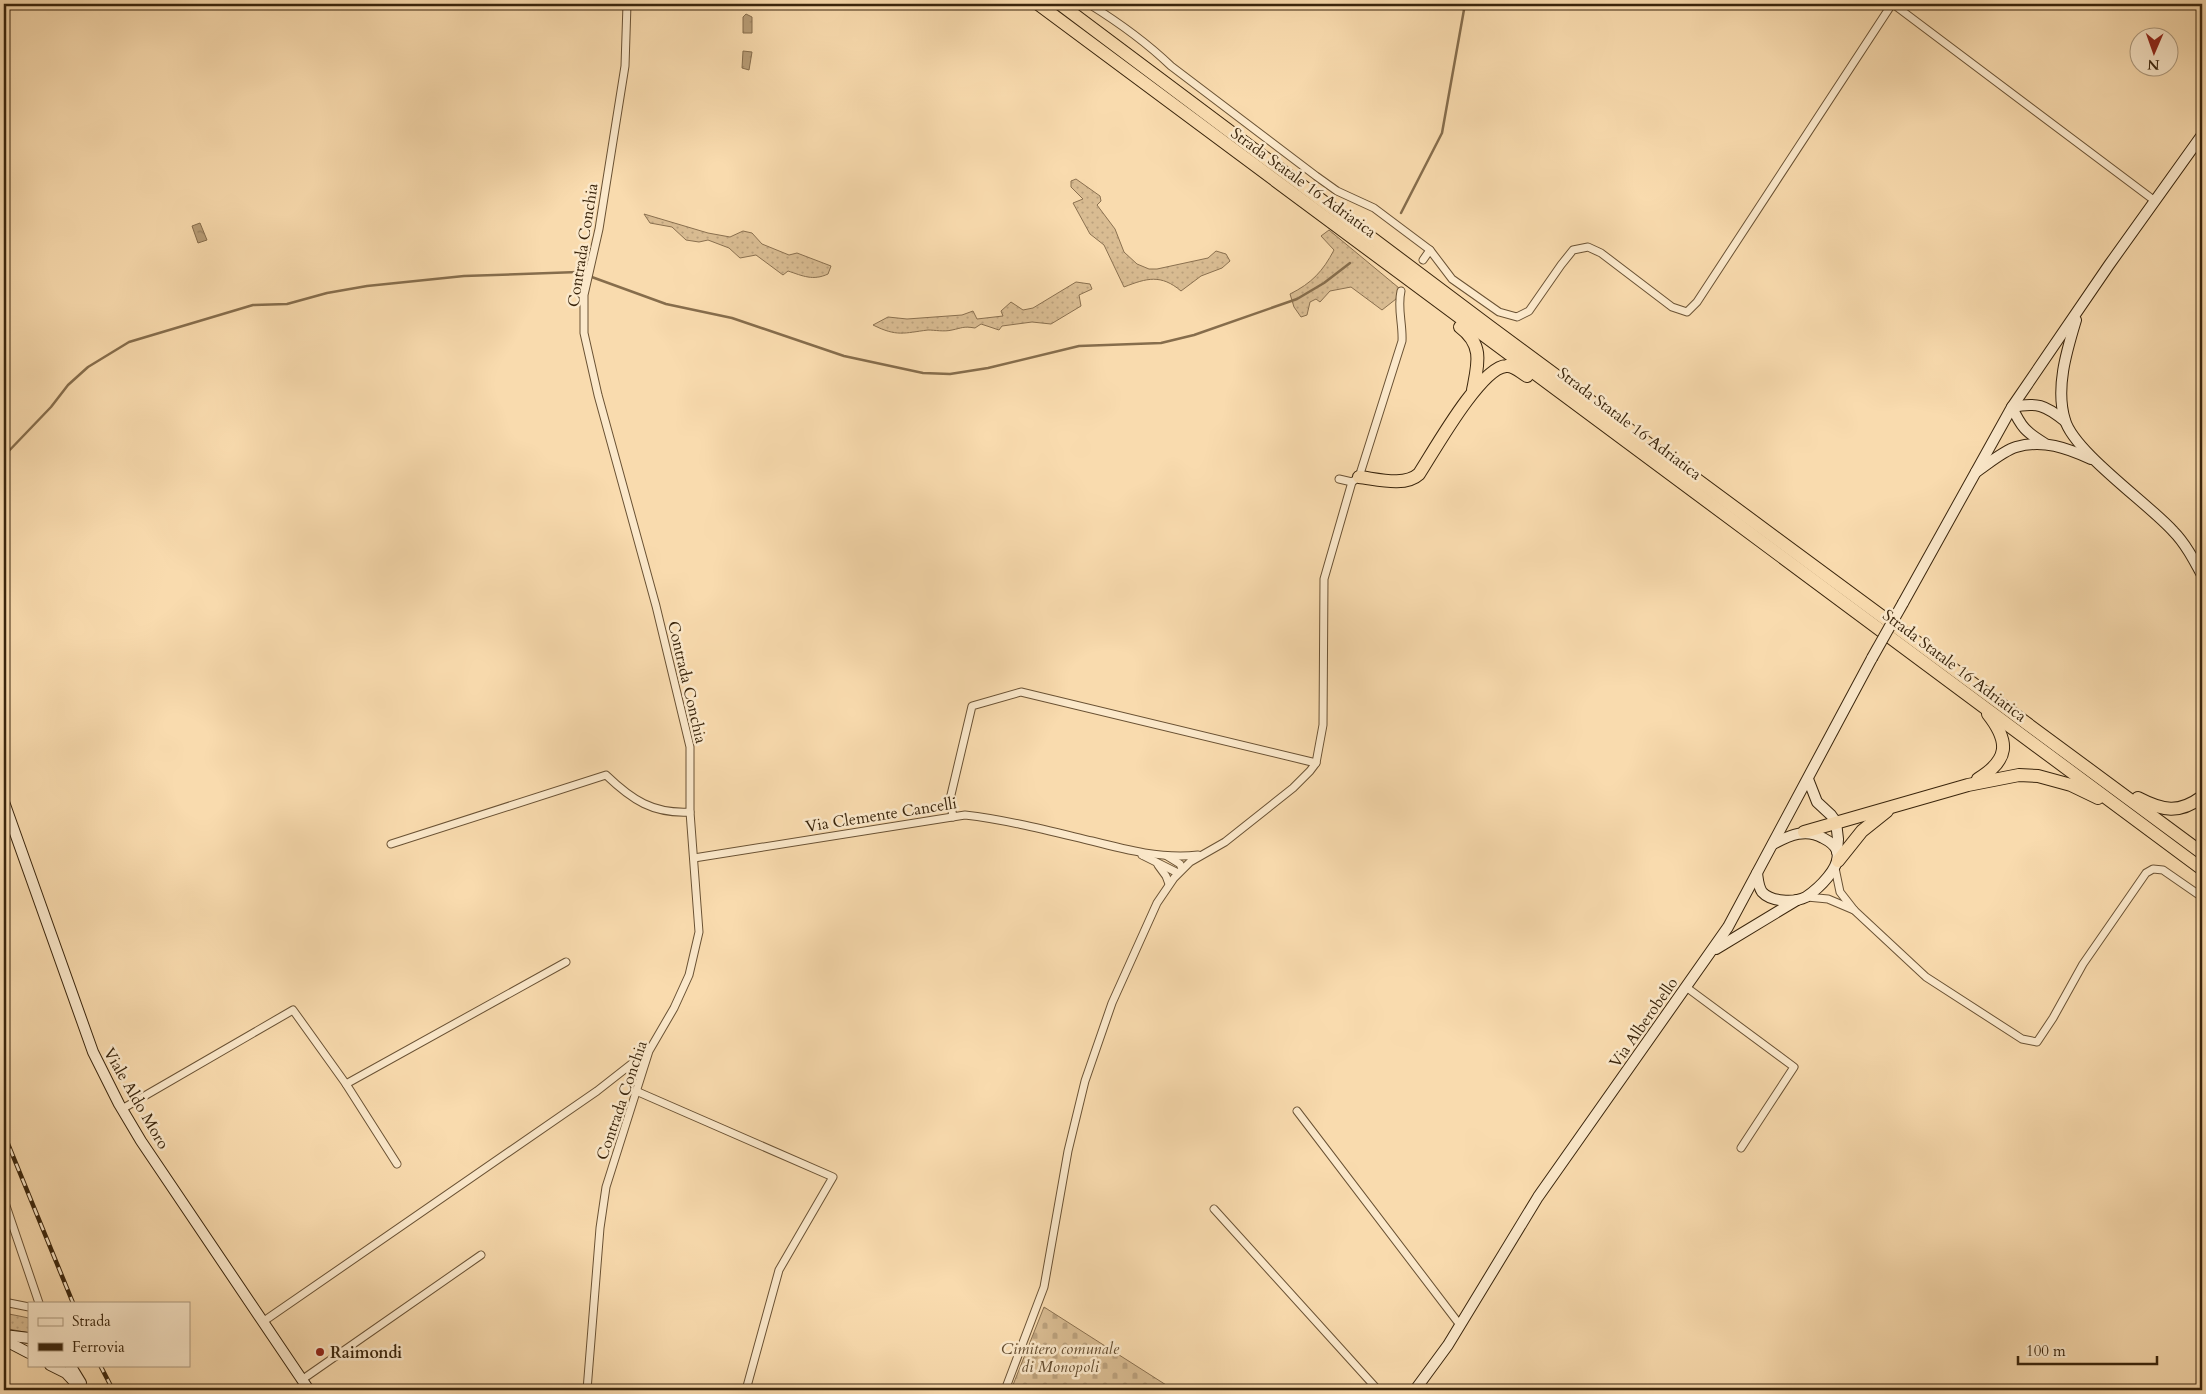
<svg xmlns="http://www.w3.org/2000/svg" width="2206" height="1394" font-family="Cardo,serif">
<defs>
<pattern id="grass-dots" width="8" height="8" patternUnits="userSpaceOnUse" patternTransform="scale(1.25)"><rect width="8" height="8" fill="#d9bc92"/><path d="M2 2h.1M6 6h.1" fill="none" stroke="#bba17d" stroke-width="1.8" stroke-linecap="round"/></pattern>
<pattern id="cemetery-stones" width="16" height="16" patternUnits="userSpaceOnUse" patternTransform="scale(1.25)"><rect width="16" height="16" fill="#d9bc92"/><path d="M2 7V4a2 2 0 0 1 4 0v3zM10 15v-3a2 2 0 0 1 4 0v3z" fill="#bba17d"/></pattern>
<pattern id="water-ripples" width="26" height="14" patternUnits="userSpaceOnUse" patternTransform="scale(1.25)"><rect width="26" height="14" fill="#b89d77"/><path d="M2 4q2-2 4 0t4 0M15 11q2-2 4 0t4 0" fill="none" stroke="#978060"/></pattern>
</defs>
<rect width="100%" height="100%" fill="#f9dbae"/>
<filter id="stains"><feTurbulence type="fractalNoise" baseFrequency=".004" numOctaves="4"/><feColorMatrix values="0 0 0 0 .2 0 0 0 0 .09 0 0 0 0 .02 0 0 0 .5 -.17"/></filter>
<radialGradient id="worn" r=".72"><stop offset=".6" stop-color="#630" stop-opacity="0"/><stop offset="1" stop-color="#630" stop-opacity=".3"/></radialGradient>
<g fill="url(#grass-dots)" stroke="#8a704f">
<path d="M 1076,179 L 1100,196 L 1101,201 L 1097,205 L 1115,229 L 1124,252 L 1137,264 L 1149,269 L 1157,269 L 1208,258 L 1216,251 L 1226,254 L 1230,261 L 1222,268 L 1201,276 L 1181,291 C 1161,274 1147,278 1124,287 L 1104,245 L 1090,234 L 1073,203 L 1083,199 L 1071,187 L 1071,181 Z"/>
<path d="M 644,214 L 708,233 L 730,237 L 743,231 L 752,233 L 762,244 L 789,255 L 797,253 L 831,266 L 828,274 C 813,281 803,276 788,271 L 783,275 L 756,255 L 740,258 L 729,248 L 708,240 L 699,242 L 686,240 L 672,227 L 650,223 Z"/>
<path d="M 1329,230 L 1399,288 L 1396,299 L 1382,310 L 1351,287 L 1330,291 L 1320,302 L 1316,299 L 1310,302 L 1307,315 L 1301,317 L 1294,307 L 1290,294 C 1312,283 1323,271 1334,250 L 1321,236 Z"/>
<path d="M 1076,282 L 1090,284 L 1092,289 L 1079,295 L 1081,306 L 1051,324 L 1032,322 L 1002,326 L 999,330 L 981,324 L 975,328 C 963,326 962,328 952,330 C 944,332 935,330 928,330 C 904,333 897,337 873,325 L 888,317 L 907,319 L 962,315 L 973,311 L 977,319 L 1003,316 L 1001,311 L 1011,302 L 1023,310 L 1033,308 Z"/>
<path d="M 4,1313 L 29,1318 L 29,1333 L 4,1328 Z"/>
</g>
<path fill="url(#cemetery-stones)" stroke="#8a704f" d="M 1044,1307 L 1174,1390 L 1011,1390 Z"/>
<g fill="url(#water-ripples)" stroke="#866d4c">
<path d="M 746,14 L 752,17 L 752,33 L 743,33 L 743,17 Z"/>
<path d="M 743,51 L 752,52 L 749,70 L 742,68 Z"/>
<path d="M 200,223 L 207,240 L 198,243 L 192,226 Z"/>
</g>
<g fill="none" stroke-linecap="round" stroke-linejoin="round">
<g stroke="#866d4c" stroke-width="2.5">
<path d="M 1401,213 L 1442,133 L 1465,4"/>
<path d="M 4,456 L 51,407 L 68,385 L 88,367 L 129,342 L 253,305 L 287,304 L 327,293 L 367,286 L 464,276 L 578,272 L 666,304 L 732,318 L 844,356 L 923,373 L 950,374 L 988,368 L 1079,346 L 1161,343 L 1194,335 L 1297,299 L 1324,283 L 1350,263"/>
</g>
<defs>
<g id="street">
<path d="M 1089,4 C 1118,22 1146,42 1171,66 L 1316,176 L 1337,191 L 1374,208 L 1430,250 L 1452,279 L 1499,312 L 1517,317 L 1529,311 L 1561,265 L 1573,250 L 1588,247 L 1601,253 L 1672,307 L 1687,312 L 1697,302 L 1892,4"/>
<path d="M 1893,4 L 2155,201"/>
<path d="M 1423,260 L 1430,250"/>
<path d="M 1339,479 L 1352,482"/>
<path d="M 953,817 L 950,799 L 972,706 L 1021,692 L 1316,763"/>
<path d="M 391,844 L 606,775 C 632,800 653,814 690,812"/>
<path d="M 1142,855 L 1178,873"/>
<path d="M 1167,856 L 1180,864 L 1182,869"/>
<path d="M 694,858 L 965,815 C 1008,820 1050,831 1092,841 C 1127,850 1162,859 1198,855"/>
<path d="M 1158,865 L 1166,876 L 1169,884"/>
<path d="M 1835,868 L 1840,892 L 1854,910 L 1926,977 L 2022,1039 L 2037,1042 L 2053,1018 L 2083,964 L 2146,873 L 2153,869 L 2163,870 L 2202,897"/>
<path d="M 1807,897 L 1828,899 L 1854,910"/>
<path d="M 1686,987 L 1794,1067 L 1741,1148"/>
<path d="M 346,1084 L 566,962"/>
<path d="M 636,1091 L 833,1177 L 779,1270 L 746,1390"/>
<path d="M 122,1109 L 293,1010 L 346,1084 L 397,1164"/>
<path d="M 1297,1111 L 1460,1325"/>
<path d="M 4,1200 L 39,1303"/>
<path d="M 1214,1209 L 1378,1390"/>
<path d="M 4,1302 L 29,1307"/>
<path d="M 264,1321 L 597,1091 L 648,1051"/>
<path d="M 303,1379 L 481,1255"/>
<path d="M 587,1390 L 600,1228 L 606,1187 L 649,1051 L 674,1008 L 689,975 L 699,932 L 690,812 L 690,747 L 656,606 L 598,395 L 584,333 L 584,295 L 599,229 L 625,66 L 627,4"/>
<path d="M 1005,1390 L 1044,1287 L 1068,1151 L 1085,1081 L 1112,1003 L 1157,903 L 1174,878 L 1190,862 L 1225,842 L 1293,788 L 1310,771 L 1316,763 L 1323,725 L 1324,579 L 1352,482 L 1359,477 L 1402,341 C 1403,324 1397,308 1401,291"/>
</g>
<g id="secondary">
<path d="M 2076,320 C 2067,350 2055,388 2065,420 C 2074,452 2149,504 2173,531 C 2185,543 2194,560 2202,575"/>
<path d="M 2044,443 C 2026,432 2021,427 2012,407 C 2037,402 2045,405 2065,421"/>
<path d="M 1976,472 C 1988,464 2003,451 2016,447 C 2043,439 2067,448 2091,459"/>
<path d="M 1903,603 L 2012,407 L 2109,265 L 2202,135"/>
<path d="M 1808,779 L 1817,802 L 1831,815 L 1836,822 L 1838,839 L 1837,852"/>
<path d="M 4,802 L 93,1052 L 119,1104 L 141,1141 L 309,1390"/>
<path d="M 1757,873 C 1758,880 1758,886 1762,892 C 1771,902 1794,903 1806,897 C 1818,889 1842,867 1837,851 C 1835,845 1829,841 1823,838 C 1806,828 1790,835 1773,844"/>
<path d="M 1716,949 L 1797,900"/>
<path d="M 4,1335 L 29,1338"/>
<path d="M 4,1340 L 29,1353"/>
<path d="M 50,1365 L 66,1373 L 82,1390"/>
<path d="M 70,1365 L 81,1383"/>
<path d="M 1415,1390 L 1448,1345 L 1538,1197 L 1728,927 L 1872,658"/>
</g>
<g id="highway">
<path d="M 1038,4 L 2202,869"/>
<path d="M 1060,4 L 1489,326 L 2202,853"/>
<path d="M 1460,327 C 1484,345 1478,364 1473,390"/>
<path d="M 1359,477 C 1377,479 1405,487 1419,474 C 1434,451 1480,368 1506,366 C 1514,365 1520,372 1527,376"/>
<path d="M 1978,779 C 2009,760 2010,742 1988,714"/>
<path d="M 2138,798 C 2163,811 2179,814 2202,797"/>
<path d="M 1804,832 L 1968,785 L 2019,775 L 2038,776 L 2071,785 L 2098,798"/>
<path d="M 1838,861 L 1862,831 L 1887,811"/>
</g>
</defs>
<use href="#street" stroke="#6a5234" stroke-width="9"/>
<use href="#secondary" stroke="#3a250c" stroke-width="12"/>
<use href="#highway" stroke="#3a250c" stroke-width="14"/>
<use href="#street" stroke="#fbe8ca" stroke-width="7"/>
<use href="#secondary" stroke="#fbe8ca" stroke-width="10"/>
<use href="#highway" stroke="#f9dbae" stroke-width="12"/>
<defs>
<g id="rail">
<path d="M 4,1134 L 73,1303"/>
<path d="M 100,1365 L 113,1390"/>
</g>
</defs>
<use href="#rail" stroke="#3a250c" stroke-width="4.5"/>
<use href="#rail" stroke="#fbe8ca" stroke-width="2.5" stroke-dasharray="8" stroke-linecap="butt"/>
<defs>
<path id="secondary-bridge" d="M 1872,658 L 1903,603"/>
</defs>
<use href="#secondary-bridge" stroke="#3a250c" stroke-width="12" stroke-linecap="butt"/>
<use href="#secondary-bridge" stroke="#fbe8ca" stroke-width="10"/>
</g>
<circle fill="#8f2418" stroke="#fbe8ca" stroke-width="2" cx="320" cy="1352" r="5"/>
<g text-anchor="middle" stroke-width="5" stroke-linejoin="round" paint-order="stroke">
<g font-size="16" fill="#3a250c" stroke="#fbe8ca">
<text transform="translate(1304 182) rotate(36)" y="6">Strada Statale 16 Adriatica</text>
<text transform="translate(582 245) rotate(-81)" y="6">Contrada Conchia</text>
<text transform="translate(1630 423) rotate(37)" y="6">Strada Statale 16 Adriatica</text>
<text transform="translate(1955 665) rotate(37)" y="6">Strada Statale 16 Adriatica</text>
<text transform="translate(688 682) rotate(77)" y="6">Contrada Conchia</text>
<text transform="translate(881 814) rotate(-9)" y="6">Via Clemente Cancelli</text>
<text transform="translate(1643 1022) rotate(-55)" y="6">Via Alberobello</text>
<text transform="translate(137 1098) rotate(60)" y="6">Viale Aldo Moro</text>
<text transform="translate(621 1100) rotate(-71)" y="6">Contrada Conchia</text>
</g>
<g font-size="16" font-style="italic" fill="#624b2e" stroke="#fbe8ca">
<text x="1060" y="1354">Cimitero comunale<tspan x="1060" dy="18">di Monopoli</tspan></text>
</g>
<g font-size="16" font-weight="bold" fill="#3a250c" stroke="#fbe8ca" text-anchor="start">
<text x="330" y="1358">Raimondi</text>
</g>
</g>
<rect width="2206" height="1394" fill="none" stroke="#f9dbae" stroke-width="20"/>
<rect x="5" y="5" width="2196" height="1384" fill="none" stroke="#3a250c" stroke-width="2.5"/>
<rect x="10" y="10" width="2186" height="1374" fill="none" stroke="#3a250c"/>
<rect x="28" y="1302" width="162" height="65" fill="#fbe8ca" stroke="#ae9a7e"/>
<rect x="38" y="1318" width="25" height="8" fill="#fbe8ca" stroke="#ae9a7e"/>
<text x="72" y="1326" font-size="15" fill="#3a250c">Strada</text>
<rect x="38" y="1343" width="25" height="8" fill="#3a250c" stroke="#ae9a7e"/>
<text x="72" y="1352" font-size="15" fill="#3a250c">Ferrovia</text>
<g transform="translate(2154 52) rotate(182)"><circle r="24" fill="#fbe8ca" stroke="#ae9a7e"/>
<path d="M0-4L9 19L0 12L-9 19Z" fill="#8f2418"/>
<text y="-8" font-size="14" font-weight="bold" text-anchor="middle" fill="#3a250c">N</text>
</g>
<path d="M2018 1356v8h139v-8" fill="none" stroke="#3a250c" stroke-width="2.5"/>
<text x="2026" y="1356" font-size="15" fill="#3a250c" stroke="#fbe8ca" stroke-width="4" paint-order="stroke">100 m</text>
<rect width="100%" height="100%" filter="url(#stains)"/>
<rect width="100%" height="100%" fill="url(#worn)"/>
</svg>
